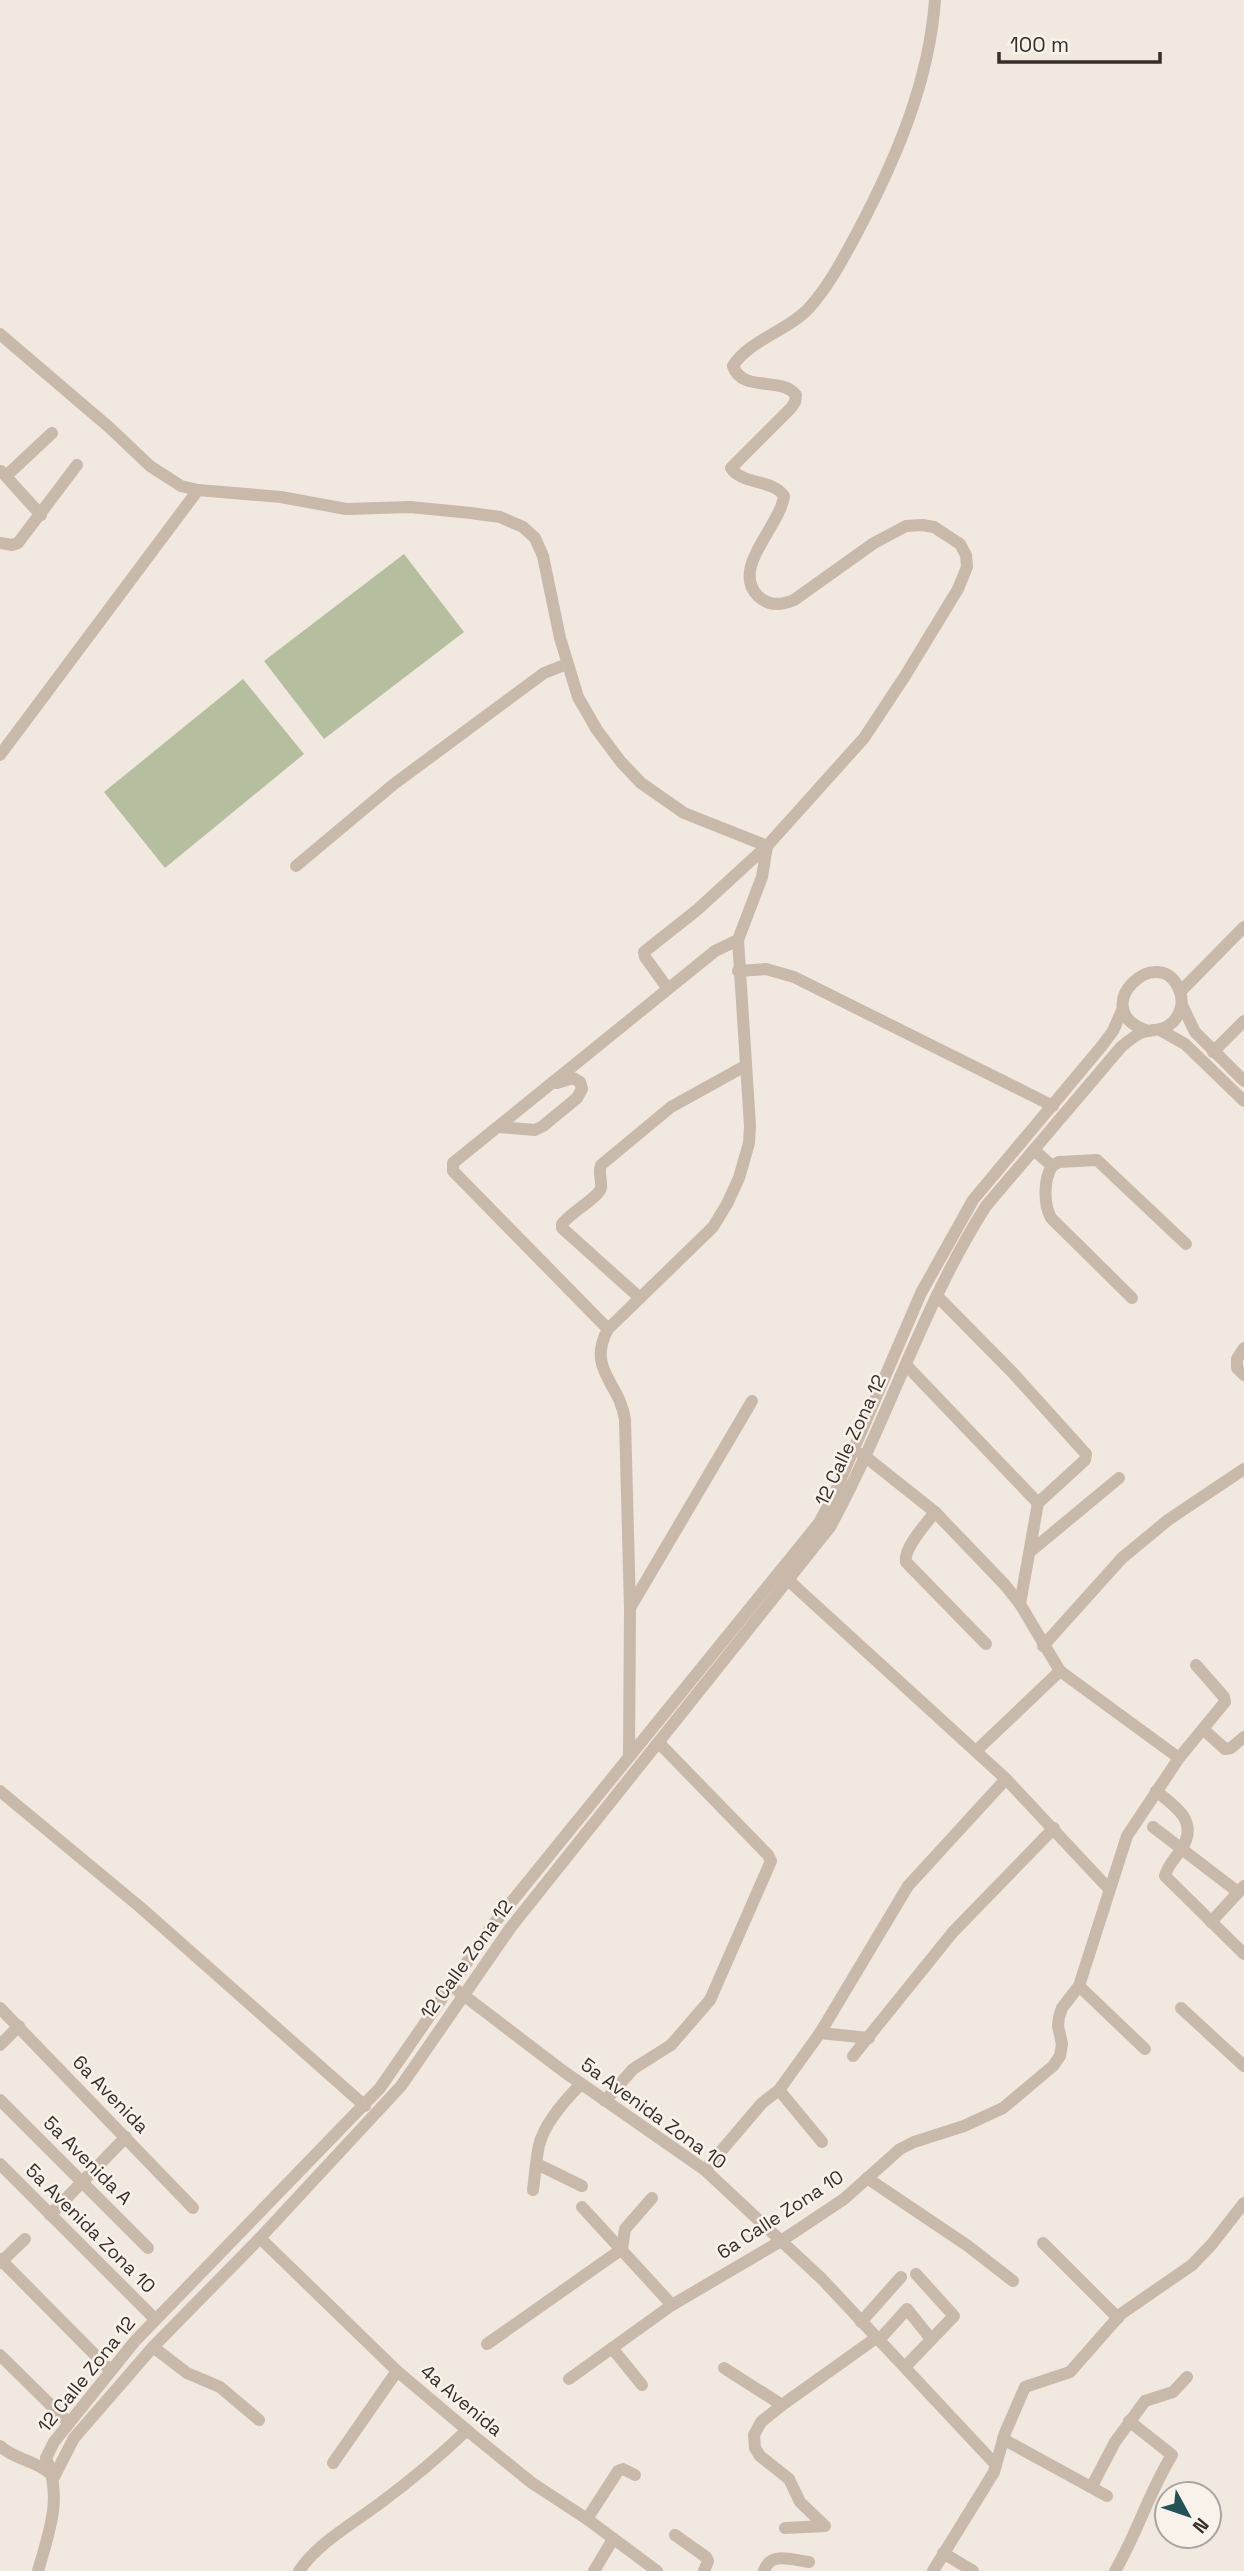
<svg xmlns="http://www.w3.org/2000/svg" width="1244" height="2571" font-family="'Space Grotesk',sans-serif">
<rect width="100%" height="100%" fill="#f1e8df"/>
<g fill="#b5bf9f">
<path d="M 404,554 L 464,632 L 324,739 L 264,661 Z"/>
<path d="M 243,679 L 304,754 L 165,868 L 104,792 Z"/>
</g>
<g fill="none" stroke-linecap="round" stroke-linejoin="round">
<g stroke="#c8b9ab" stroke-width="12">
<path d="M 0,334 L 110,428 L 150,466 L 181,486 L 198,490 L 281,497 L 346,509 L 410,507 L 471,513 L 500,517 L 523,527 L 535,538 L 543,556 L 560,638 L 578,697 L 597,730 L 621,762 L 641,783 L 684,813 L 767,846"/>
<path d="M 1,471 L 41,515"/>
<path d="M 6,476 L 52,433"/>
<path d="M 0,543 L 12,545 L 18,543 L 77,465"/>
<path d="M 0,755 L 198,490"/>
<path d="M 296,866 L 394,784 L 544,673 L 567,664"/>
<path d="M 738,971 L 766,969 L 794,977 L 1053,1106"/>
<path d="M 668,989 L 645,957 L 644,952 L 697,910 L 767,846 L 864,738 L 905,676 L 958,589 L 967,567 L 966,555 L 960,544 L 934,527 L 922,525 L 906,526 L 874,543 L 794,600 C 782,605 769,607 758,596 C 730,568 780,527 784,496 C 773,479 742,485 731,468 L 791,408 L 795,402 L 796,395 C 782,376 742,393 733,366 C 749,340 788,331 809,308 C 829,286 844,257 858,231 C 896,159 929,82 935,0"/>
<path d="M 1180,992 L 1244,927"/>
<path d="M 1182,1005 L 1195,1032 L 1244,1081"/>
<path d="M 1160,1030 L 1185,1044 L 1244,1101"/>
<path d="M 1213,1052 L 1244,1021"/>
<path d="M 499,1127 L 535,1130 L 543,1126 L 577,1098 L 582,1089 L 580,1082 L 573,1078 L 557,1083"/>
<path d="M 1034,1150 L 1052,1166 C 1044,1179 1043,1203 1051,1218 L 1132,1298"/>
<path d="M 1052,1166 L 1059,1162 L 1097,1160 L 1186,1244"/>
<path d="M 937,1296 L 1013,1373 L 1086,1454 L 1085,1460 L 1038,1503 L 1020,1604"/>
<path d="M 640,1298 L 562,1228 L 562,1224 C 570,1213 599,1197 601,1188 C 602,1179 598,1173 601,1165 L 671,1107 L 745,1066"/>
<path d="M 608,1329 L 453,1171 L 453,1163 L 715,951 L 738,940"/>
<path d="M 1244,1348 L 1237,1359 L 1237,1368 L 1244,1375"/>
<path d="M 906,1365 L 1038,1503"/>
<path d="M 862,1454 L 935,1512 L 1005,1585 L 1020,1604 L 1060,1671 L 1179,1758"/>
<path d="M 935,1512 C 927,1523 903,1548 906,1562 L 986,1644"/>
<path d="M 1031,1551 L 1119,1478"/>
<path d="M 788,1580 L 1006,1779 L 1109,1889"/>
<path d="M 630,1608 L 752,1401"/>
<path d="M 1043,1646 L 1122,1558 L 1168,1520 L 1244,1469"/>
<path d="M 1203,1729 L 1225,1749 L 1231,1748 L 1244,1737"/>
<path d="M 977,1750 L 1060,1671"/>
<path d="M 629,1756 L 630,1608 L 625,1420 C 620,1382 586,1370 608,1329 L 713,1227 L 727,1204 L 739,1178 L 749,1143 L 750,1126 L 738,940 L 762,877 L 767,846"/>
<path d="M 0,1791 L 140,1907 L 365,2106"/>
<path d="M 1156,1791 C 1175,1806 1199,1821 1182,1848 C 1176,1858 1168,1864 1165,1876 L 1244,1954"/>
<path d="M 1153,1827 L 1238,1892"/>
<path d="M 1211,1922 L 1244,1886"/>
<path d="M 1079,1986 L 1145,2049"/>
<path d="M 458,1991 L 563,2071 L 705,2170 L 822,2279 L 996,2465"/>
<path d="M 0,2008 L 193,2208"/>
<path d="M 1181,2008 L 1244,2066"/>
<path d="M 820,2033 L 869,2038"/>
<path d="M 0,2045 L 19,2026"/>
<path d="M 853,2056 L 953,1932 L 1054,1828"/>
<path d="M 779,2090 L 822,2142"/>
<path d="M 0,2100 L 148,2248"/>
<path d="M 605,2101 L 633,2069 L 671,2045 L 710,2000 L 771,1861 L 768,1855 L 659,1743"/>
<path d="M 0,2164 L 155,2319"/>
<path d="M 537,2164 L 582,2186"/>
<path d="M 705,2170 L 762,2103 L 779,2090 L 820,2033 L 908,1886 L 1006,1779"/>
<path d="M 867,2178 L 968,2246 L 1013,2281"/>
<path d="M 533,2190 C 535,2175 536,2159 539,2145 C 545,2122 565,2100 581,2084"/>
<path d="M 582,2207 L 672,2305"/>
<path d="M 50,2215 L 126,2137"/>
<path d="M 260,2238 L 397,2371 L 474,2436 L 532,2483 L 587,2519 L 657,2571"/>
<path d="M 1043,2243 L 1118,2318"/>
<path d="M 0,2259 L 110,2370"/>
<path d="M 0,2263 L 25,2239"/>
<path d="M 861,2322 L 901,2277"/>
<path d="M 879,2340 L 907,2309 L 931,2339"/>
<path d="M 487,2344 L 622,2249 L 625,2229 L 652,2198"/>
<path d="M 153,2347 L 187,2373 L 220,2387 L 259,2420"/>
<path d="M 612,2348 L 642,2385"/>
<path d="M 0,2355 L 68,2422"/>
<path d="M 905,2367 L 954,2316 L 916,2274"/>
<path d="M 724,2368 L 782,2405"/>
<path d="M 569,2379 L 672,2305 L 781,2241 L 844,2199 L 900,2149 L 914,2142 L 964,2126 L 1003,2108 L 1053,2066 L 1060,2056 L 1062,2044 L 1058,2026 L 1059,2017 L 1062,2008 L 1079,1986 L 1127,1836 L 1179,1758 L 1225,1702 L 1224,1697 L 1196,1665"/>
<path d="M 1003,2439 L 1107,2496"/>
<path d="M 0,2446 C 15,2460 35,2460 51,2474"/>
<path d="M 333,2463 L 397,2371"/>
<path d="M 54,2477 L 74,2438 L 153,2347 L 260,2238 L 401,2086 L 511,1927 L 830,1527 C 887,1423 922,1306 986,1206 L 1121,1047 C 1128,1041 1135,1035 1143,1032 C 1154,1029 1164,1031 1173,1022 C 1180,1015 1184,1003 1180,992 C 1161,937 1083,1010 1148,1031"/>
<path d="M 1092,2486 L 1115,2442 L 1145,2401 L 1173,2392 L 1187,2377"/>
<path d="M 587,2519 L 618,2471 L 623,2469 L 635,2475"/>
<path d="M 785,2528 L 825,2526 L 800,2502 L 789,2479 L 760,2456 L 755,2448 L 754,2435 L 761,2422 L 782,2405 L 876,2338"/>
<path d="M 675,2535 L 706,2557 L 708,2561 L 704,2571"/>
<path d="M 943,2553 L 973,2571"/>
<path d="M 38,2571 C 49,2532 63,2498 46,2458 L 54,2442 L 135,2341 L 380,2088 L 492,1926 L 819,1523 L 834,1495 L 921,1293 L 973,1200 L 1101,1047 L 1113,1031 L 1123,1008"/>
<path d="M 299,2571 C 318,2543 352,2524 379,2504 C 410,2481 439,2457 467,2430"/>
<path d="M 594,2571 L 613,2539"/>
<path d="M 764,2571 C 770,2551 792,2560 809,2562"/>
<path d="M 933,2571 L 994,2472 L 1005,2433 L 1025,2387 L 1070,2372 L 1121,2314 L 1192,2265 L 1212,2244 L 1244,2203"/>
<path d="M 1115,2571 C 1137,2534 1149,2492 1172,2455 L 1129,2421"/>
</g>
</g>
<g text-anchor="middle" stroke-width="5" stroke-linejoin="round" paint-order="stroke">
<g font-size="19" fill="#372e2a" stroke="#f9f2eb">
<text transform="translate(850 1440) rotate(-65)" y="7">12 Calle Zona 12</text>
<text transform="translate(466 1959) rotate(-54)" y="7">12 Calle Zona 12</text>
<text transform="translate(111 2094) rotate(46)" y="7">6a Avenida</text>
<text transform="translate(654 2113) rotate(36)" y="7">5a Avenida Zona 10</text>
<text transform="translate(88 2160) rotate(45)" y="7">5a Avenida A</text>
<text transform="translate(780 2214) rotate(-33)" y="7">6a Calle Zona 10</text>
<text transform="translate(91 2228) rotate(45)" y="7">5a Avenida Zona 10</text>
<text transform="translate(86 2374) rotate(-51)" y="7">12 Calle Zona 12</text>
<text transform="translate(462 2400) rotate(40)" y="7">4a Avenida</text>
</g>
</g>
<g transform="translate(1188 2515) rotate(130)"><circle r="33" fill="#f9f2eb" stroke="#aba49e" stroke-width="2"/>
<path d="M0-5L12 26L0 18L-12 26Z" fill="#225256"/>
<text y="-10" font-size="19" font-weight="bold" text-anchor="middle" fill="#372e2a">N</text>
</g>
<path d="M999 52v10h161v-10" fill="none" stroke="#372e2a" stroke-width="3.5"/>
<text x="1010" y="52" font-size="21" fill="#372e2a" stroke="#f9f2eb" stroke-width="5" paint-order="stroke">100 m</text>
</svg>
